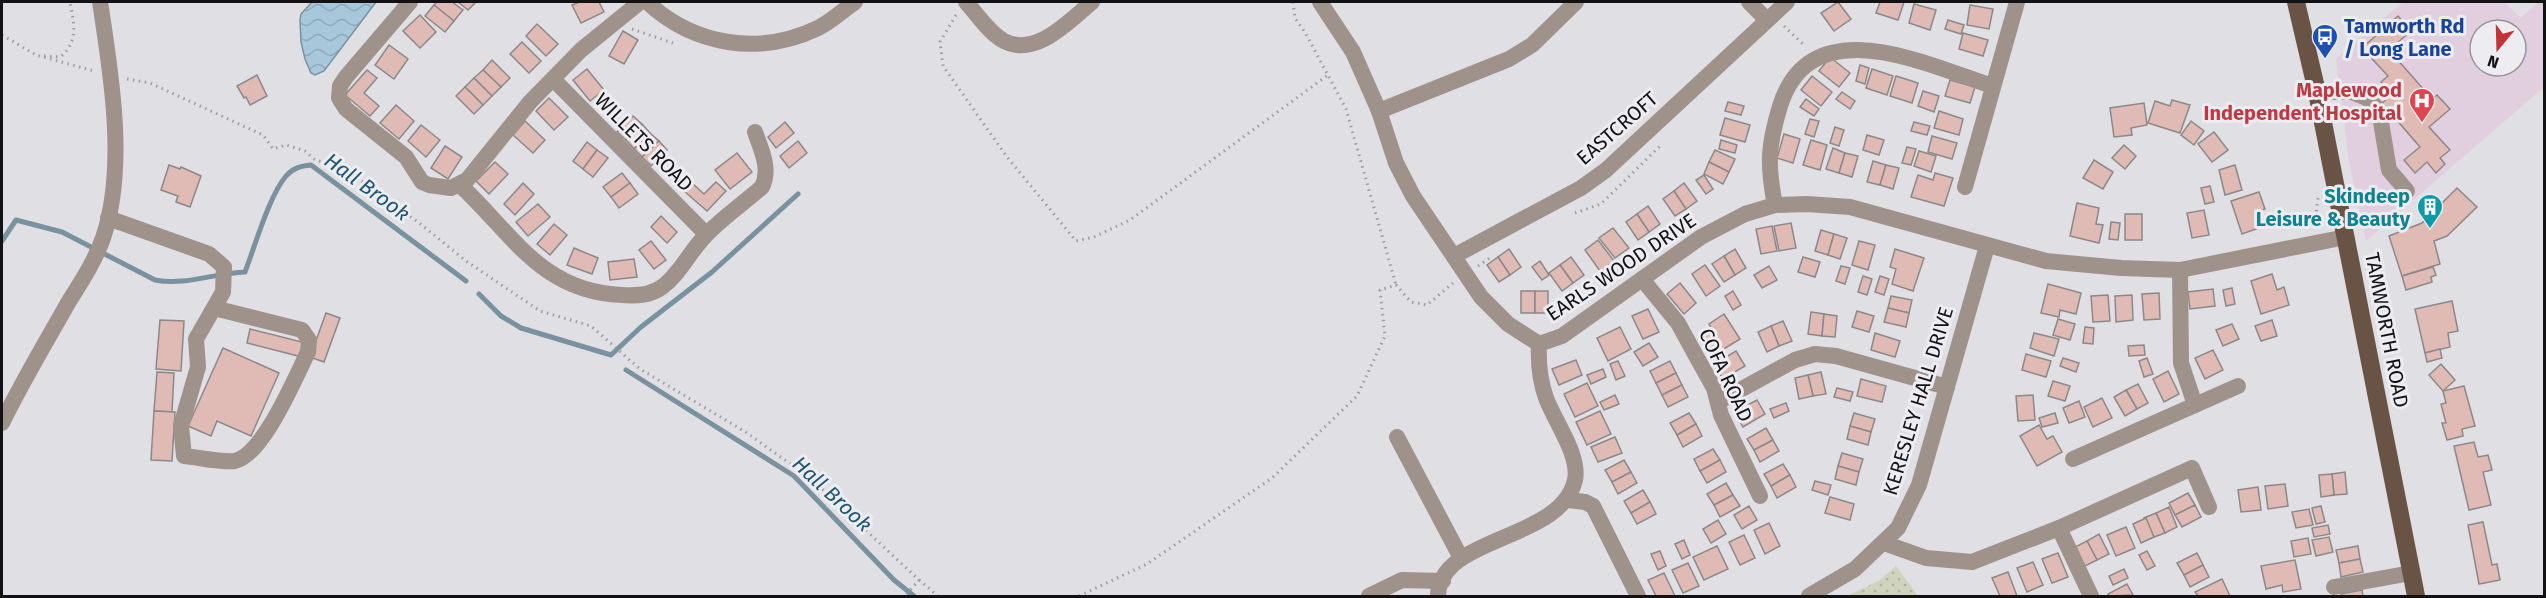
<svg xmlns="http://www.w3.org/2000/svg" width="2546" height="598" font-family="'Fira Sans',sans-serif">
<defs>
<pattern id="green-dots" width="8" height="8" patternUnits="userSpaceOnUse" patternTransform="scale(1.5)"><rect width="8" height="8" fill="#d1d4bc"/><path d="M2 2h.1M6 6h.1" fill="none" stroke="#b2b5a1" stroke-width="1.8" stroke-linecap="round"/></pattern>
<pattern id="water-waves" width="16" height="10" patternUnits="userSpaceOnUse" patternTransform="scale(1.5)"><rect width="16" height="10" fill="#a7c7da"/><path d="M0 5q4-4 8 0t8 0" fill="none" stroke="#8faaba"/></pattern>
</defs>
<rect width="100%" height="100%" fill="#dfdfe4"/>
<path fill="#e1cfe0" fill-rule="evenodd" d="M 2403,2 L 2504,2 L 2521,18 L 2538,2 L 2544,2 L 2544,87 L 2366,241 L 2349,161 L 2336,59 ZM 2480,30 L 2516,30 L 2516,66 L 2480,66 Z"/>
<path fill="url(#green-dots)" d="M 1896,566 L 1918,596 L 1847,596 L 1880,580 Z"/>
<path fill="url(#water-waves)" stroke="#7a919f" stroke-width="1.5" d="M 312,2 L 376,2 L 324,71 L 315,75 L 311,73 L 305,59 L 301,42 L 300,20 L 301,14 Z"/>
<g fill="none" stroke-linecap="round" stroke-linejoin="round">
<g stroke="#7a919f" stroke-width="5">
<path d="M 2,241 L 16,220 L 62,232 L 155,280 C 185,286 214,273 245,272 C 255,246 269,196 286,176 C 293,168 301,166 311,165 L 466,281"/>
<path d="M 479,294 L 501,316 L 521,328 L 611,355 L 641,327 L 712,272 L 798,194"/>
<path d="M 626,370 L 794,476 L 894,580 L 914,596"/>
</g>
</g>
<g fill="#e0bbb6" stroke="#8d8888" stroke-width="1.5">
<path d="M 437,2 L 452,2 L 463,10 L 454,21 L 434,5 Z"/>
<path d="M 458,2 L 476,2 L 468,10 Z"/>
<path d="M 580,2 L 599,2 L 604,12 L 581,23 L 572,5 Z"/>
<path d="M 1838,2 L 1851,19 L 1834,31 L 1821,13 Z"/>
<path d="M 1880,2 L 1904,2 L 1898,20 L 1876,13 Z"/>
<path d="M 1914,4 L 1936,10 L 1930,30 L 1909,23 Z"/>
<path d="M 434,5 L 454,21 L 445,32 L 425,16 Z"/>
<path d="M 1970,5 L 1993,9 L 1989,29 L 1967,25 Z"/>
<path d="M 420,15 L 436,32 L 420,48 L 403,31 Z"/>
<path d="M 2398,16 L 2411,31 L 2389,50 L 2432,99 L 2437,95 L 2450,109 L 2429,127 L 2450,150 L 2440,158 L 2445,164 L 2436,173 L 2427,162 L 2415,173 L 2404,160 L 2420,147 L 2382,103 L 2392,95 L 2381,82 L 2388,76 L 2362,48 Z"/>
<path d="M 1948,20 L 1964,25 L 1961,34 L 1945,29 Z"/>
<path d="M 537,24 L 558,44 L 546,56 L 526,36 Z"/>
<path d="M 623,31 L 638,40 L 624,64 L 609,56 Z"/>
<path d="M 1963,33 L 1988,40 L 1983,56 L 1959,49 Z"/>
<path d="M 522,42 L 541,61 L 529,73 L 510,54 Z"/>
<path d="M 389,45 L 408,59 L 394,79 L 375,65 Z"/>
<path d="M 1830,57 L 1850,73 L 1839,87 L 1819,71 Z"/>
<path d="M 492,60 L 510,78 L 501,87 L 483,70 Z"/>
<path d="M 1860,65 L 1869,68 L 1865,84 L 1856,81 Z"/>
<path d="M 587,69 L 604,90 L 590,101 L 573,80 Z"/>
<path d="M 1872,69 L 1893,76 L 1887,95 L 1866,88 Z"/>
<path d="M 367,70 L 377,78 L 364,93 L 379,106 L 370,116 L 345,95 Z"/>
<path d="M 483,70 L 501,87 L 492,96 L 474,78 Z"/>
<path d="M 257,75 L 267,96 L 250,105 L 246,97 L 244,98 L 237,86 Z"/>
<path d="M 1812,76 L 1832,92 L 1821,106 L 1801,90 Z"/>
<path d="M 1896,76 L 1918,83 L 1912,103 L 1890,96 Z"/>
<path d="M 474,78 L 492,96 L 483,105 L 465,87 Z"/>
<path d="M 1950,80 L 1975,87 L 1970,103 L 1945,96 Z"/>
<path d="M 465,87 L 483,105 L 474,114 L 456,96 Z"/>
<path d="M 1923,91 L 1939,96 L 1934,112 L 1918,106 Z"/>
<path d="M 1842,92 L 1855,101 L 1850,109 L 1836,99 Z"/>
<path d="M 549,98 L 568,117 L 554,130 L 536,111 Z"/>
<path d="M 1806,99 L 1819,109 L 1814,116 L 1800,107 Z"/>
<path d="M 2172,100 L 2190,105 L 2180,133 L 2148,123 L 2155,101 L 2170,106 Z"/>
<path d="M 1728,102 L 1744,106 L 1741,115 L 1725,111 Z"/>
<path d="M 2144,103 L 2147,125 L 2131,128 L 2132,135 L 2114,137 L 2110,108 Z"/>
<path d="M 396,105 L 414,121 L 399,139 L 380,123 Z"/>
<path d="M 1939,111 L 1963,119 L 1959,135 L 1934,128 Z"/>
<path d="M 633,116 L 642,124 L 626,140 L 617,132 Z"/>
<path d="M 1725,118 L 1750,125 L 1745,142 L 1720,135 Z"/>
<path d="M 1810,119 L 1819,121 L 1814,137 L 1805,134 Z"/>
<path d="M 525,121 L 545,140 L 533,153 L 513,135 Z"/>
<path d="M 2191,121 L 2204,131 L 2194,145 L 2181,135 Z"/>
<path d="M 785,122 L 794,133 L 776,148 L 768,137 Z"/>
<path d="M 1914,122 L 1930,126 L 1927,135 L 1911,131 Z"/>
<path d="M 642,124 L 650,133 L 634,149 L 626,140 Z"/>
<path d="M 421,125 L 440,140 L 426,157 L 408,141 Z"/>
<path d="M 1835,127 L 1844,130 L 1839,146 L 1830,143 Z"/>
<path d="M 2214,132 L 2228,150 L 2212,162 L 2198,144 Z"/>
<path d="M 650,133 L 659,141 L 642,157 L 634,149 Z"/>
<path d="M 1784,134 L 1800,139 L 1793,163 L 1777,158 Z"/>
<path d="M 1867,135 L 1884,140 L 1879,155 L 1863,150 Z"/>
<path d="M 1932,136 L 1957,143 L 1952,159 L 1928,152 Z"/>
<path d="M 1721,140 L 1737,145 L 1735,153 L 1719,149 Z"/>
<path d="M 1811,140 L 1827,145 L 1820,170 L 1803,165 Z"/>
<path d="M 659,141 L 667,150 L 651,166 L 642,157 Z"/>
<path d="M 798,141 L 807,153 L 789,168 L 780,156 Z"/>
<path d="M 587,142 L 597,150 L 583,169 L 573,161 Z"/>
<path d="M 2124,145 L 2136,156 L 2125,169 L 2112,158 Z"/>
<path d="M 445,146 L 462,157 L 448,179 L 431,168 Z"/>
<path d="M 1907,147 L 1916,149 L 1911,165 L 1902,163 Z"/>
<path d="M 1833,148 L 1845,153 L 1839,173 L 1826,169 Z"/>
<path d="M 597,150 L 608,158 L 593,177 L 583,169 Z"/>
<path d="M 1715,150 L 1735,159 L 1729,172 L 1709,162 Z"/>
<path d="M 1919,151 L 1936,156 L 1931,172 L 1914,166 Z"/>
<path d="M 737,153 L 752,172 L 730,189 L 715,170 Z"/>
<path d="M 1845,153 L 1858,156 L 1852,177 L 1839,173 Z"/>
<path d="M 2094,160 L 2113,172 L 2103,189 L 2083,178 Z"/>
<path d="M 1873,161 L 1886,165 L 1880,185 L 1867,182 Z"/>
<path d="M 495,162 L 508,174 L 489,194 L 476,181 Z"/>
<path d="M 1709,162 L 1729,172 L 1723,184 L 1704,174 Z"/>
<path d="M 169,165 L 180,169 L 181,167 L 201,176 L 190,207 L 176,202 L 178,196 L 161,190 Z"/>
<path d="M 1886,165 L 1899,168 L 1893,189 L 1880,185 Z"/>
<path d="M 2235,165 L 2242,190 L 2225,195 L 2219,170 Z"/>
<path d="M 622,173 L 630,183 L 611,197 L 603,187 Z"/>
<path d="M 1935,173 L 1953,178 L 1944,206 L 1911,197 L 1918,175 L 1933,180 Z"/>
<path d="M 1704,175 L 1713,189 L 1706,194 L 1696,180 Z"/>
<path d="M 716,182 L 726,191 L 707,211 L 684,191 L 692,183 L 704,194 Z"/>
<path d="M 523,183 L 534,194 L 515,215 L 504,204 Z"/>
<path d="M 630,183 L 638,194 L 619,208 L 611,197 Z"/>
<path d="M 1684,183 L 1697,201 L 1686,209 L 1674,191 Z"/>
<path d="M 2210,186 L 2214,202 L 2205,204 L 2201,188 Z"/>
<path d="M 2457,188 L 2477,207 L 2447,236 L 2434,241 L 2440,264 L 2402,276 L 2389,236 L 2422,223 Z"/>
<path d="M 1674,191 L 1686,209 L 1675,216 L 1663,199 Z"/>
<path d="M 2259,192 L 2265,209 L 2259,211 L 2264,226 L 2242,234 L 2231,201 Z"/>
<path d="M 2077,203 L 2099,208 L 2096,224 L 2103,225 L 2099,243 L 2070,236 Z"/>
<path d="M 538,204 L 550,217 L 528,236 L 516,222 Z"/>
<path d="M 1648,206 L 1660,224 L 1649,232 L 1637,214 Z"/>
<path d="M 2204,210 L 2209,235 L 2192,238 L 2187,213 Z"/>
<path d="M 1637,214 L 1649,232 L 1638,240 L 1626,222 Z"/>
<rect x="2125" y="214" width="17" height="26"/>
<path d="M 661,216 L 677,232 L 667,243 L 651,227 Z"/>
<path d="M 2111,222 L 2120,223 L 2118,240 L 2109,239 Z"/>
<path d="M 1791,223 L 1796,248 L 1779,251 L 1774,226 Z"/>
<path d="M 554,224 L 567,235 L 550,255 L 537,244 Z"/>
<path d="M 1772,226 L 1777,251 L 1761,254 L 1756,229 Z"/>
<path d="M 1613,228 L 1629,248 L 1615,258 L 1599,238 Z"/>
<path d="M 1821,230 L 1834,234 L 1828,255 L 1815,251 Z"/>
<path d="M 1834,234 L 1847,238 L 1840,259 L 1828,255 Z"/>
<path d="M 1598,240 L 1614,261 L 1600,271 L 1585,250 Z"/>
<path d="M 651,241 L 666,260 L 654,269 L 639,250 Z"/>
<path d="M 1859,241 L 1875,245 L 1868,270 L 1852,265 Z"/>
<path d="M 574,248 L 598,258 L 592,274 L 567,265 Z"/>
<path d="M 1509,249 L 1521,267 L 1510,275 L 1498,257 Z"/>
<path d="M 1735,249 L 1746,268 L 1735,275 L 1724,256 Z"/>
<path d="M 1895,249 L 1924,258 L 1913,291 L 1892,284 L 1896,269 L 1890,267 Z"/>
<path d="M 1724,256 L 1735,275 L 1724,282 L 1712,264 Z"/>
<path d="M 1498,257 L 1510,275 L 1499,282 L 1487,265 Z"/>
<path d="M 1571,257 L 1584,275 L 1573,283 L 1560,265 Z"/>
<path d="M 1803,257 L 1820,262 L 1815,277 L 1798,272 Z"/>
<path d="M 634,259 L 637,277 L 610,280 L 608,262 Z"/>
<path d="M 1540,261 L 1549,275 L 1542,280 L 1532,267 Z"/>
<path d="M 1560,265 L 1573,283 L 1562,291 L 1549,273 Z"/>
<path d="M 1705,265 L 1720,286 L 1706,296 L 1692,274 Z"/>
<path d="M 1769,266 L 1777,280 L 1762,288 L 1754,275 Z"/>
<path d="M 1841,266 L 1850,268 L 1845,284 L 1836,281 Z"/>
<path d="M 2433,267 L 2436,275 L 2431,277 L 2432,282 L 2406,290 L 2402,276 Z"/>
<path d="M 2272,274 L 2277,290 L 2284,287 L 2289,305 L 2261,314 L 2251,281 Z"/>
<path d="M 1863,276 L 1872,279 L 1867,295 L 1858,292 Z"/>
<path d="M 1880,276 L 1889,279 L 1884,295 L 1875,292 Z"/>
<path d="M 1680,283 L 1696,303 L 1684,314 L 1667,294 Z"/>
<path d="M 2048,284 L 2081,293 L 2076,314 L 2060,310 L 2059,317 L 2041,313 Z"/>
<path d="M 2232,288 L 2235,304 L 2226,306 L 2223,290 Z"/>
<path d="M 2213,289 L 2215,306 L 2190,309 L 2188,292 Z"/>
<rect x="1521" y="291" width="14" height="22"/>
<rect x="1535" y="291" width="13" height="22"/>
<path d="M 1733,291 L 1741,305 L 1733,310 L 1725,296 Z"/>
<path d="M 2159,293 L 2160,319 L 2144,320 L 2142,294 Z"/>
<path d="M 2108,295 L 2110,321 L 2093,322 L 2091,296 Z"/>
<path d="M 2132,295 L 2133,320 L 2116,322 L 2115,296 Z"/>
<path d="M 1891,296 L 1912,300 L 1909,313 L 1888,308 Z"/>
<path d="M 2452,301 L 2458,331 L 2448,333 L 2450,347 L 2425,353 L 2415,309 Z"/>
<path d="M 1888,308 L 1909,313 L 1906,327 L 1884,322 Z"/>
<path d="M 1648,309 L 1659,332 L 1643,339 L 1632,316 Z"/>
<path d="M 1857,311 L 1874,316 L 1869,332 L 1852,327 Z"/>
<path d="M 1811,312 L 1824,314 L 1822,336 L 1808,334 Z"/>
<path d="M 326,313 L 340,318 L 324,362 L 310,357 Z"/>
<path d="M 1724,314 L 1740,339 L 1711,357 L 1699,338 L 1712,330 L 1709,324 Z"/>
<path d="M 1824,314 L 1837,316 L 1835,337 L 1822,336 Z"/>
<path d="M 2058,319 L 2075,324 L 2070,340 L 2053,335 Z"/>
<path d="M 160,320 L 184,321 L 181,371 L 156,369 Z"/>
<path d="M 2272,320 L 2277,336 L 2261,341 L 2255,326 Z"/>
<path d="M 1783,321 L 1792,341 L 1779,346 L 1771,326 Z"/>
<path d="M 2232,324 L 2239,339 L 2223,346 L 2216,330 Z"/>
<path d="M 1771,326 L 1779,346 L 1767,352 L 1758,332 Z"/>
<path d="M 1620,327 L 1631,349 L 1608,361 L 1597,338 Z"/>
<path d="M 2085,327 L 2094,328 L 2093,344 L 2083,343 Z"/>
<path d="M 250,329 L 306,343 L 302,357 L 247,343 Z"/>
<path d="M 1875,333 L 1900,341 L 1895,357 L 1871,350 Z"/>
<path d="M 2034,333 L 2059,339 L 2054,356 L 2030,348 Z"/>
<path d="M 1649,343 L 1658,357 L 1643,366 L 1634,352 Z"/>
<path d="M 2144,345 L 2145,355 L 2129,356 L 2128,346 Z"/>
<path d="M 223,348 L 279,373 L 251,436 L 217,421 L 211,436 L 188,426 Z"/>
<path d="M 2440,349 L 2442,358 L 2427,362 L 2425,353 Z"/>
<path d="M 2213,350 L 2223,370 L 2205,379 L 2195,358 Z"/>
<path d="M 1736,351 L 1745,366 L 1723,379 L 1714,364 Z"/>
<path d="M 2026,354 L 2051,361 L 2046,377 L 2022,370 Z"/>
<path d="M 2063,358 L 2079,363 L 2076,372 L 2060,366 Z"/>
<path d="M 2147,358 L 2153,374 L 2144,377 L 2139,361 Z"/>
<path d="M 1576,360 L 1582,375 L 1559,385 L 1552,369 Z"/>
<path d="M 1618,361 L 1625,376 L 1616,380 L 1610,364 Z"/>
<path d="M 1670,361 L 1676,373 L 1656,383 L 1650,371 Z"/>
<path d="M 2441,364 L 2455,380 L 2443,391 L 2429,375 Z"/>
<path d="M 1603,369 L 1606,377 L 1591,384 L 1587,375 Z"/>
<path d="M 2168,371 L 2179,394 L 2164,402 L 2153,379 Z"/>
<path d="M 157,372 L 174,373 L 172,412 L 154,411 Z"/>
<path d="M 1821,372 L 1826,394 L 1813,396 L 1808,375 Z"/>
<path d="M 1676,373 L 1682,385 L 1662,395 L 1656,383 Z"/>
<path d="M 1808,375 L 1813,396 L 1799,399 L 1795,378 Z"/>
<path d="M 1861,379 L 1886,386 L 1882,402 L 1857,396 Z"/>
<path d="M 2053,381 L 2070,386 L 2065,401 L 2048,396 Z"/>
<path d="M 1587,383 L 1598,406 L 1575,417 L 1564,394 Z"/>
<path d="M 2138,384 L 2148,403 L 2137,409 L 2126,390 Z"/>
<path d="M 1682,385 L 1688,397 L 1668,407 L 1662,395 Z"/>
<path d="M 2464,386 L 2475,426 L 2462,429 L 2463,436 L 2447,440 L 2442,423 L 2446,423 L 2441,404 L 2446,403 L 2443,391 Z"/>
<path d="M 1837,388 L 1853,392 L 1850,401 L 1834,397 Z"/>
<path d="M 2126,390 L 2137,409 L 2125,416 L 2114,397 Z"/>
<path d="M 1615,395 L 1619,404 L 1604,410 L 1600,402 Z"/>
<path d="M 2033,395 L 2035,420 L 2018,421 L 2016,396 Z"/>
<path d="M 2102,398 L 2112,418 L 2093,427 L 2084,407 Z"/>
<path d="M 1757,400 L 1765,414 L 1743,427 L 1734,412 Z"/>
<path d="M 2079,401 L 2085,417 L 2069,423 L 2063,408 Z"/>
<path d="M 1786,403 L 1789,411 L 1774,418 L 1770,409 Z"/>
<path d="M 154,411 L 175,412 L 172,461 L 151,460 Z"/>
<path d="M 1600,411 L 1611,434 L 1587,445 L 1576,422 Z"/>
<path d="M 1689,413 L 1696,424 L 1677,435 L 1670,423 Z"/>
<path d="M 1854,413 L 1875,419 L 1871,432 L 1850,426 Z"/>
<path d="M 2055,413 L 2058,423 L 2042,427 L 2039,418 Z"/>
<path d="M 1696,424 L 1702,436 L 1683,447 L 1677,435 Z"/>
<path d="M 2039,425 L 2047,439 L 2053,436 L 2062,452 L 2037,466 L 2020,436 Z"/>
<path d="M 1850,426 L 1871,432 L 1868,445 L 1847,439 Z"/>
<path d="M 1766,428 L 1773,440 L 1754,450 L 1747,439 Z"/>
<path d="M 1615,437 L 1622,453 L 1598,462 L 1591,447 Z"/>
<path d="M 1773,440 L 1779,451 L 1760,462 L 1754,450 Z"/>
<path d="M 2474,442 L 2478,457 L 2488,455 L 2492,470 L 2483,472 L 2491,505 L 2469,510 L 2454,446 Z"/>
<path d="M 1713,449 L 1720,460 L 1700,471 L 1694,459 Z"/>
<path d="M 1842,453 L 1863,459 L 1859,472 L 1838,466 Z"/>
<path d="M 1624,460 L 1631,472 L 1612,482 L 1605,470 Z"/>
<path d="M 1720,460 L 1726,472 L 1707,483 L 1700,471 Z"/>
<path d="M 1783,464 L 1790,475 L 1771,486 L 1764,474 Z"/>
<path d="M 1838,466 L 1859,472 L 1856,485 L 1835,479 Z"/>
<path d="M 1631,472 L 1637,483 L 1618,494 L 1612,482 Z"/>
<path d="M 2345,472 L 2347,494 L 2334,495 L 2332,474 Z"/>
<path d="M 2332,474 L 2334,495 L 2321,497 L 2319,475 Z"/>
<path d="M 1790,475 L 1796,487 L 1777,498 L 1771,486 Z"/>
<path d="M 1815,481 L 1831,485 L 1828,495 L 1812,490 Z"/>
<path d="M 1726,483 L 1733,495 L 1714,505 L 1707,494 Z"/>
<path d="M 2285,484 L 2288,506 L 2268,509 L 2265,486 Z"/>
<path d="M 2258,487 L 2261,510 L 2241,512 L 2238,490 Z"/>
<path d="M 1643,490 L 1650,502 L 1631,513 L 1624,501 Z"/>
<path d="M 2188,493 L 2195,505 L 2175,515 L 2169,503 Z"/>
<path d="M 1733,495 L 1740,506 L 1720,517 L 1714,505 Z"/>
<path d="M 1830,497 L 1854,504 L 1850,520 L 1825,513 Z"/>
<path d="M 1650,502 L 1656,514 L 1637,524 L 1631,513 Z"/>
<path d="M 2195,505 L 2201,517 L 2182,527 L 2175,515 Z"/>
<path d="M 1749,506 L 1757,520 L 1742,529 L 1734,515 Z"/>
<path d="M 2321,506 L 2325,522 L 2316,524 L 2312,508 Z"/>
<path d="M 2169,507 L 2177,527 L 2165,533 L 2156,513 Z"/>
<path d="M 2309,509 L 2313,525 L 2296,528 L 2292,512 Z"/>
<path d="M 2156,513 L 2165,533 L 2154,537 L 2144,518 Z"/>
<path d="M 2146,518 L 2154,537 L 2141,543 L 2133,524 Z"/>
<path d="M 1718,520 L 1726,534 L 1711,543 L 1703,529 Z"/>
<path d="M 2483,522 L 2492,565 L 2497,564 L 2500,580 L 2479,584 L 2468,525 Z"/>
<path d="M 1769,523 L 1780,546 L 1765,554 L 1754,530 Z"/>
<path d="M 2328,525 L 2330,534 L 2314,537 L 2312,528 Z"/>
<path d="M 2126,527 L 2135,548 L 2116,556 L 2107,535 Z"/>
<path d="M 2099,534 L 2109,554 L 2097,560 L 2087,541 Z"/>
<path d="M 1744,535 L 1755,558 L 1740,565 L 1729,542 Z"/>
<path d="M 2329,537 L 2333,552 L 2316,556 L 2312,540 Z"/>
<path d="M 2308,538 L 2311,554 L 2294,557 L 2291,541 Z"/>
<path d="M 1684,540 L 1690,555 L 1682,559 L 1675,544 Z"/>
<path d="M 2087,541 L 2097,560 L 2085,566 L 2075,547 Z"/>
<path d="M 1717,546 L 1728,569 L 1704,580 L 1693,557 Z"/>
<path d="M 2358,546 L 2360,559 L 2339,563 L 2336,550 Z"/>
<path d="M 1660,551 L 1666,566 L 1658,570 L 1651,554 Z"/>
<path d="M 2147,551 L 2155,566 L 2147,570 L 2139,555 Z"/>
<path d="M 2058,553 L 2068,577 L 2052,583 L 2042,559 Z"/>
<path d="M 2197,553 L 2203,565 L 2184,575 L 2177,563 Z"/>
<path d="M 2360,559 L 2363,572 L 2341,577 L 2339,563 Z"/>
<path d="M 2295,560 L 2301,589 L 2283,592 L 2282,585 L 2266,589 L 2261,566 Z"/>
<path d="M 2033,562 L 2043,585 L 2027,592 L 2017,568 Z"/>
<path d="M 1688,563 L 1699,586 L 1683,593 L 1672,570 Z"/>
<path d="M 2203,565 L 2209,577 L 2190,587 L 2184,575 Z"/>
<path d="M 2124,569 L 2128,578 L 2113,585 L 2109,576 Z"/>
<path d="M 2008,572 L 2017,596 L 2000,596 L 1992,578 Z"/>
<path d="M 1664,573 L 1675,596 L 1656,596 L 1648,580 Z"/>
<path d="M 2222,579 L 2230,596 L 2198,596 L 2195,592 Z"/>
<path d="M 2127,584 L 2133,595 L 2109,596 L 2108,594 Z"/>
<path d="M 2362,590 L 2363,596 L 2341,596 L 2341,594 Z"/>
</g>
<g fill="none" stroke-linecap="round" stroke-linejoin="round">
<g stroke="#9d9da2" stroke-width="3" stroke-dasharray="1.5 4.5" stroke-linecap="butt">
<path d="M 1293,2 L 1295,18 L 1306,34 L 1346,109 L 1396,285"/>
<path d="M 956,15 L 940,42 L 943,66 L 1007,157 L 1076,241 L 1094,237 L 1130,220 L 1328,75"/>
<path d="M 1784,26 L 1805,46"/>
<path d="M 632,29 L 673,43"/>
<path d="M 2,35 L 36,55 L 94,71"/>
<path d="M 44,56 L 60,57 C 79,42 74,23 70,2"/>
<path d="M 127,79 L 150,83 L 263,135 L 273,149 L 286,145 L 305,151 L 315,160 L 342,167 L 418,222 L 466,261 L 540,311 L 591,326 L 640,369 L 744,431 L 809,477 L 919,580 L 905,596"/>
<path d="M 2318,198 L 2316,214 L 2318,227"/>
<path d="M 1575,213 L 1601,204 L 1660,146"/>
<path d="M 1478,266 L 1490,258"/>
<path d="M 919,580 L 938,596"/>
<path d="M 1079,596 L 1147,564 L 1272,478 L 1357,396 L 1385,336 L 1380,290 L 1396,285 L 1411,302 L 1427,305 L 1453,283"/>
</g>
<g stroke="#9f928a" stroke-width="16">
<path d="M 410,2 L 346,77 L 340,86 L 339,98 L 346,109 L 406,157 L 422,182 L 429,185 L 451,188 L 467,180 L 530,102 L 581,50 L 640,2"/>
<path d="M 647,2 C 694,46 760,56 818,28 C 832,21 843,10 855,2"/>
<path d="M 966,2 C 977,14 989,33 1004,41 C 1036,58 1070,20 1092,2"/>
<path d="M 1320,2 L 1353,52 L 1379,111 L 1396,163 L 1413,196 L 1481,297 L 1508,324 L 1539,344 L 1562,336 L 1701,237 L 1745,214 L 1775,205 L 1807,204 L 1850,207 L 2046,261 L 2121,268 L 2180,270 L 2346,237"/>
<path d="M 1749,2 L 1767,20"/>
<path d="M 553,79 L 706,234"/>
<path d="M 2317,92 L 2352,92 L 2367,98 L 2379,110 L 2389,170 L 2407,191"/>
<path d="M 1379,111 L 1509,59 L 1532,45 L 1576,2"/>
<path d="M 460,185 C 512,233 541,292 622,295 C 635,296 650,296 662,287 C 680,274 690,251 706,235 C 723,217 744,203 762,187 C 771,169 761,149 755,132"/>
<path d="M 1965,187 L 2017,2"/>
<path d="M 1775,205 C 1767,164 1768,146 1780,106 C 1811,8 1925,64 1992,86"/>
<path d="M 108,218 L 209,254 L 224,267 L 223,292 L 196,339 L 198,367 L 181,426 L 184,456 C 197,457 223,463 235,461 C 263,455 295,378 308,352 L 309,340 L 302,330 L 214,308"/>
<path d="M 1454,256 L 1581,188 L 1606,170 L 1787,2"/>
<path d="M 2180,270 L 2181,363 L 2195,405"/>
<path d="M 1642,279 L 1678,323 L 1701,365 L 1714,388 L 1721,415 L 1760,496"/>
<path d="M 1718,402 L 1795,360 L 1815,354 L 1836,356 L 1947,387"/>
<path d="M 2,423 C 22,382 46,342 68,303 C 81,282 95,261 103,238 C 127,167 111,74 100,2"/>
<path d="M 1397,437 L 1461,558"/>
<path d="M 2073,459 L 2238,386"/>
<path d="M 1568,500 L 1585,502 L 1593,506 L 1638,596"/>
<path d="M 2059,528 L 2091,596"/>
<path d="M 1884,543 L 1926,558 L 1972,562 L 2059,528 L 2192,468 L 2209,507"/>
<path d="M 2334,587 L 2411,573"/>
<path d="M 1369,596 L 1402,580 L 1443,581"/>
<path d="M 1438,596 C 1439,535 1561,542 1575,480 C 1580,455 1555,422 1546,398 C 1540,381 1538,363 1539,344"/>
<path d="M 1809,596 L 1855,569 L 1898,528 L 1919,485 L 1987,246"/>
</g>
<path stroke="#695345" stroke-width="18" d="M 2296,2 L 2317,92 L 2416,596"/>
</g>
<defs>
<symbol id="bus-pin" viewBox="-11 -11 22 30"><path d="M0 17L-7.5 6A9.5 9.5 0 1 1 7.5 6Z" fill="#1a4fb4" stroke="#ececf1"/><path d="M-5-6H5V4H4V6H2V4H-2V6H-4V4H-5ZM-3.5-4V0h7V-4ZM-3.5 1.2v1.5H-2V1.2ZM2 1.2v1.5H3.5V1.2Z" fill="#fff"/></symbol>
<symbol id="hospital-pin" viewBox="-11 -11 22 30"><path d="M0 17L-7.5 6A9.5 9.5 0 1 1 7.5 6Z" fill="#e0444e" stroke="#ececf1"/><path d="M-5-5h3v3.5h4V-5h3V5h-3V1.5h-4V5h-3Z" fill="#fff"/></symbol>
<symbol id="building-pin" viewBox="-11 -11 22 30"><path d="M0 17L-7.5 6A9.5 9.5 0 1 1 7.5 6Z" fill="#0f9aa8" stroke="#ececf1"/><path d="M-4-6H4V6H1V3H-1V6H-4ZM-2.5-4.3h1.7v1.8h-1.7ZM.8-4.3h1.7v1.8H.8ZM-2.5-1h1.7V.8h-1.7ZM.8-1h1.7V.8H.8Z" fill="#fff"/></symbol>
</defs>
<g fill-rule="evenodd">
<use href="#bus-pin" x="2310" y="22" width="30" height="40"/>
<use href="#hospital-pin" x="2407" y="86" width="30" height="40"/>
<use href="#building-pin" x="2415" y="192" width="30" height="40"/>
</g>
<g text-anchor="middle" stroke-width="6" stroke-linejoin="round" paint-order="stroke">
<g font-size="20" font-weight="bold" fill="#164399" stroke="#ececf1" text-anchor="start">
<text x="2344" y="33">Tamworth Rd<tspan x="2344" dy="23">/ Long Lane</tspan></text>
</g>
<g font-size="20" font-weight="bold" fill="#be3a42" stroke="#ececf1" text-anchor="end">
<text x="2402" y="97">Maplewood<tspan x="2402" dy="23">Independent Hospital</tspan></text>
</g>
<g font-size="20" fill="#121214" stroke="#ececf1">
<text transform="translate(1617 128) rotate(-41)" y="7">EASTCROFT</text>
<text transform="translate(644 142) rotate(45)" y="7">WILLETS ROAD</text>
<text transform="translate(1621 267) rotate(-34)" y="7">EARLS WOOD DRIVE</text>
<text transform="translate(2387 330) rotate(79)" y="7">TAMWORTH ROAD</text>
<text transform="translate(1726 375) rotate(65)" y="7">COFA ROAD</text>
<text transform="translate(1918 401) rotate(-73)" y="7">KERESLEY HALL DRIVE</text>
</g>
<g font-size="20" font-weight="bold" fill="#0d838f" stroke="#ececf1" text-anchor="end">
<text x="2410" y="203">Skindeep<tspan x="2410" dy="23">Leisure &amp; Beauty</tspan></text>
</g>
<g font-size="21" font-style="italic" fill="#1e5571" stroke="#ececf1">
<text transform="translate(367 187) rotate(36)" y="7">Hall Brook</text>
<text transform="translate(832 494) rotate(43)" y="7">Hall Brook</text>
</g>
</g>
<rect width="2546" height="598" fill="none" stroke="#121214" stroke-width="6"/>
<g transform="translate(2498 48) rotate(199)"><circle r="28" fill="#ececf1" stroke="#959599" stroke-width="1.5"/>
<path d="M0-4.5L10 22L0 15L-10 22Z" fill="#c23236"/>
<text y="-9" font-size="16" font-weight="bold" text-anchor="middle" fill="#121214">N</text>
</g>
</svg>
